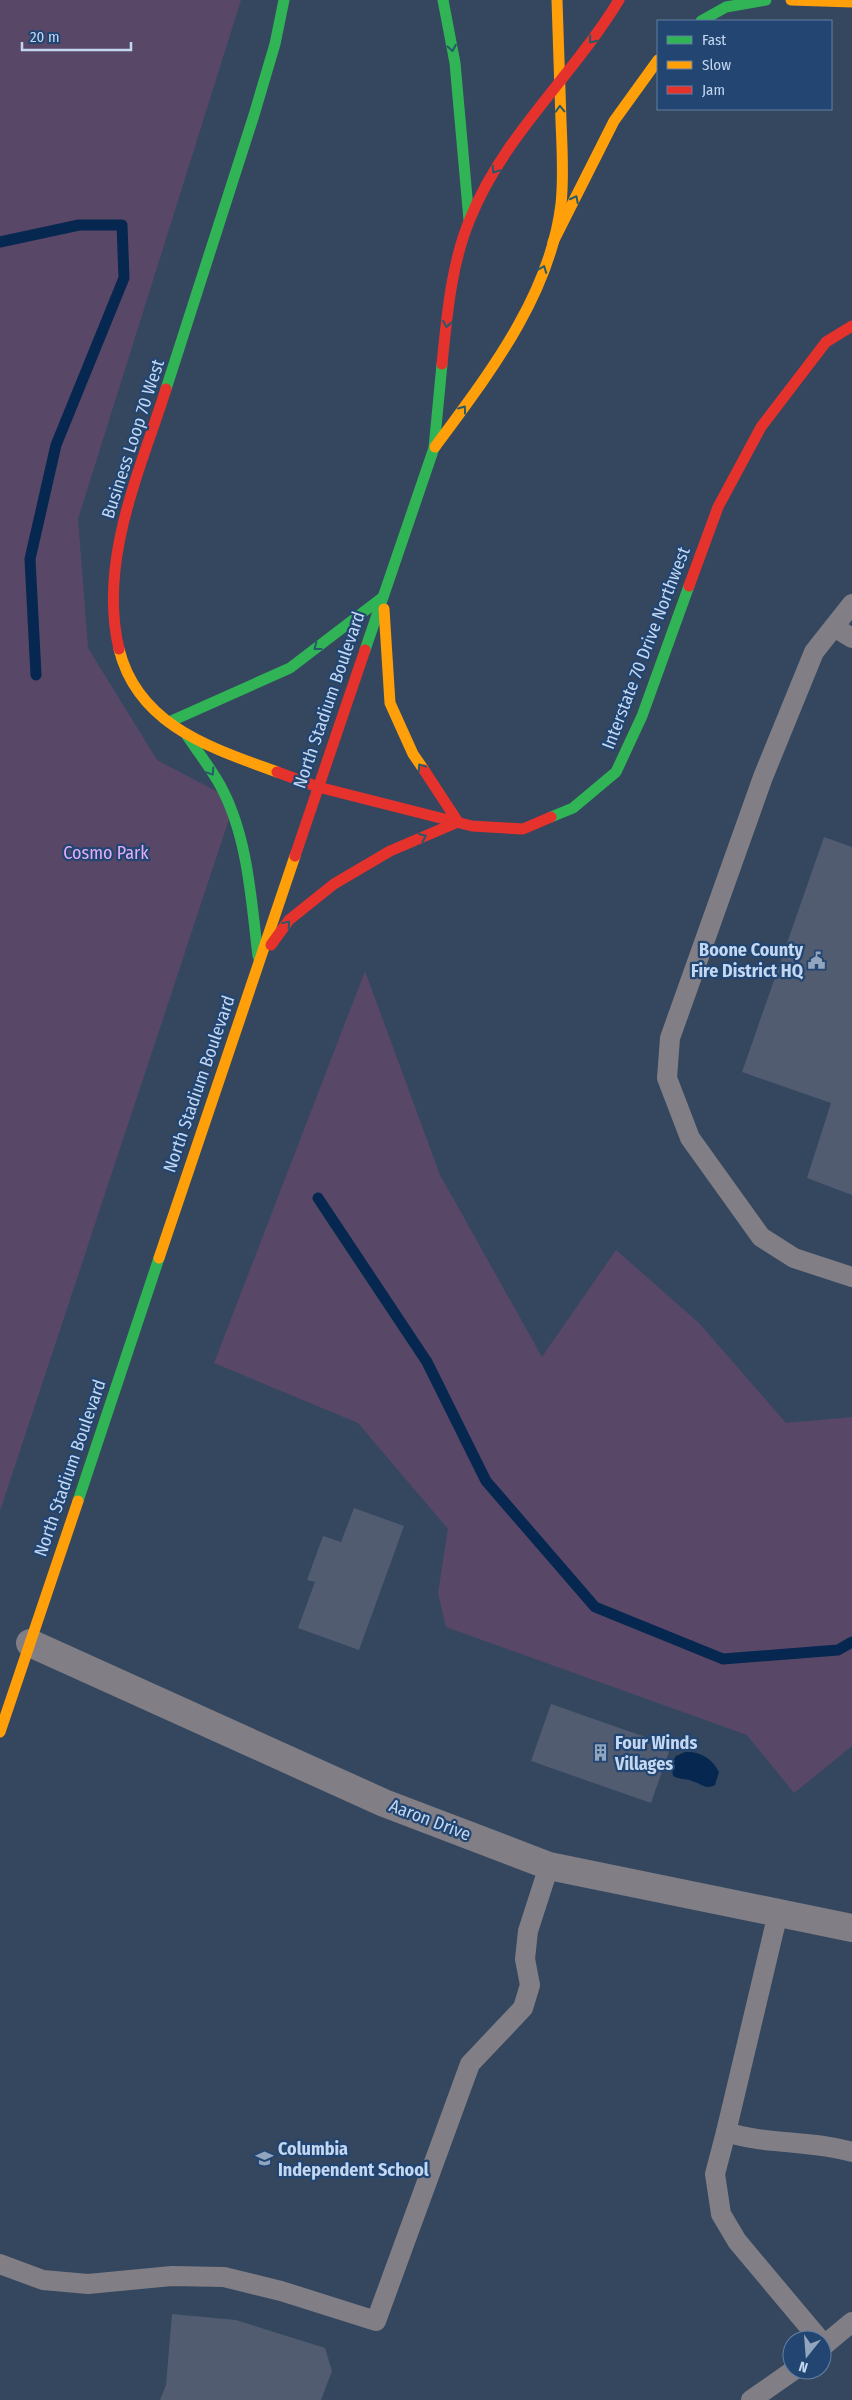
<svg xmlns="http://www.w3.org/2000/svg" width="852" height="2400" font-family="'Fira Sans Condensed',sans-serif">
<rect width="100%" height="100%" fill="#34475f"/>
<g fill="#594768">
<path d="M 0,0 L 241,0 L 78,519 L 88,648 L 157,760 L 235,801 L 0,1511 Z"/>
<path d="M 365,971 L 440,1175 L 542,1357 L 616,1250 L 700,1324 L 786,1423 L 852,1417 L 852,1746 L 794,1793 L 747,1735 L 446,1627 L 438,1593 L 448,1529 L 358,1423 L 214,1363 Z"/>
</g>
<path fill="#062750" d="M 685,1752 C 700,1751 712,1758 719,1772 L 715,1785 C 705,1790 702,1784 692,1781 C 685,1778 680,1780 673,1776 L 671,1763 L 676,1756 Z"/>
<g fill="none" stroke-linecap="round" stroke-linejoin="round">
<g stroke="#062750" stroke-width="11">
<path d="M 0,242 L 79,225 L 122,225 L 124,278 L 56,445 L 30,559 L 36,675"/>
<path d="M 318,1198 L 427,1362 L 486,1481 L 595,1607 L 723,1659 L 838,1650 L 852,1642"/>
</g>
</g>
<g fill="#515c71">
<path d="M 824,837 L 852,847 L 852,1195 L 807,1178 L 831,1103 L 742,1072 Z"/>
<path d="M 354,1508 L 404,1526 L 359,1650 L 298,1628 L 315,1582 L 307,1580 L 323,1536 L 341,1542 Z"/>
<path d="M 551,1704 L 671,1746 L 651,1803 L 531,1761 Z"/>
<path d="M 172,2314 L 236,2320 L 325,2348 L 332,2371 L 321,2400 L 160,2400 L 166,2385 Z"/>
</g>
<g fill="none" stroke-linecap="round" stroke-linejoin="round">
<g stroke="#817e85" stroke-width="20">
<path d="M 852,604 L 814,652 L 763,777 L 670,1038 L 667,1078 L 690,1138 L 761,1237 L 794,1258 L 852,1277"/>
<path d="M 834,627 L 852,638"/>
<path d="M 778,1913 L 726,2132 C 767,2145 811,2140 852,2152"/>
<path d="M 726,2132 L 715,2174 L 721,2214 L 737,2241 L 820,2340"/>
<path d="M 0,2264 L 43,2280 L 88,2284 L 172,2276 L 224,2277 L 281,2291 L 376,2321 L 470,2064 L 523,2008 L 530,1985 L 525,1959 L 528,1931 L 549,1866"/>
<path d="M 822,2347 L 852,2322"/>
<path d="M 751,2400 L 794,2370"/>
</g>
<path stroke="#817e85" stroke-width="28" d="M 30,1643 L 384,1803 L 549,1866 L 852,1928"/>
<g stroke="#30b455" stroke-width="11">
<path d="M 443,0 L 455,63 L 469,220"/>
<path d="M 701,21 L 726,7 L 766,0"/>
<path d="M 166,389 L 254,115 L 275,44 L 284,0"/>
<path d="M 365,650 L 434,448 L 442,364"/>
<path d="M 169,722 L 290,668 L 383,597"/>
<path d="M 186,734 C 197,751 210,767 220,785 C 248,836 251,899 258,956"/>
<path d="M 551,817 L 573,808 L 616,772 L 642,716 L 689,586"/>
<path d="M 78,1501 L 159,1258"/>
</g>
<g stroke="#ff9f0a" stroke-width="11">
<path d="M 791,0 L 852,2"/>
<path d="M 553,242 L 614,121 L 658,60"/>
<path d="M 435,447 C 488,375 550,296 561,204 C 564,177 562,148 561,121 C 560,81 558,40 557,0"/>
<path d="M 384,609 L 390,703 L 413,754 L 424,770"/>
<path d="M 119,649 C 138,726 212,748 277,772"/>
<path d="M 159,1258 L 295,856"/>
<path d="M 0,1732 L 78,1501"/>
</g>
<g stroke="#e5322d" stroke-width="11">
<path d="M 442,364 C 447,316 451,264 470,219 C 503,136 573,76 619,0"/>
<path d="M 689,586 L 718,507 L 761,427 L 826,342 L 852,326"/>
<path d="M 119,649 C 98,561 140,471 166,389"/>
<path d="M 277,772 L 318,787 L 472,826 L 523,829 L 551,817"/>
<path d="M 295,856 L 365,650"/>
<path d="M 271,945 L 289,920 L 334,884 L 390,851 L 458,822 L 424,770"/>
</g>
</g>
<defs><path id="oneway-chevron" d="M-2-3.5L2.5 0L-2 3.5" fill="none" stroke-width="1.6" stroke-linecap="round" stroke-linejoin="round" transform="scale(1.25)"/></defs>
<g stroke="#255b6b">
<use href="#oneway-chevron" transform="translate(592 40) rotate(129)"/>
<use href="#oneway-chevron" transform="translate(452 48) rotate(80)"/>
<use href="#oneway-chevron" transform="translate(560 109) rotate(-92)"/>
<use href="#oneway-chevron" transform="translate(495 170) rotate(122)"/>
<use href="#oneway-chevron" transform="translate(575 199) rotate(-63)"/>
<use href="#oneway-chevron" transform="translate(543 269) rotate(-69)"/>
<use href="#oneway-chevron" transform="translate(447 324) rotate(99)"/>
<use href="#oneway-chevron" transform="translate(463 409) rotate(-54)"/>
<use href="#oneway-chevron" transform="translate(317 647) rotate(143)"/>
<use href="#oneway-chevron" transform="translate(421 767) rotate(-124)"/>
<use href="#oneway-chevron" transform="translate(211 772) rotate(57)"/>
<use href="#oneway-chevron" transform="translate(423 837) rotate(-23)"/>
<use href="#oneway-chevron" transform="translate(287 924) rotate(-50)"/>
</g>
<defs>
<symbol id="civic-bare" viewBox="-9 -9 18 18"><path d="M-.6-6.5H3V-4.5H.6V-3L4-1V1h2V6H-6V1h2V-1L-.6-3ZM-1.2 2.5V6h2.4V2.5Z" fill="#91a5be" stroke="#224571" stroke-width="2.5" paint-order="stroke"/></symbol>
<symbol id="building-bare" viewBox="-9 -9 18 18"><path d="M-4-6H4V6H1V3H-1V6H-4ZM-2.5-4.3h1.7v1.8h-1.7ZM.8-4.3h1.7v1.8H.8ZM-2.5-1h1.7V.8h-1.7ZM.8-1h1.7V.8H.8Z" fill="#91a5be" stroke="#224571" stroke-width="2.5" paint-order="stroke"/></symbol>
<symbol id="school-bare" viewBox="-9 -9 18 18"><path d="M0-5L7-2L0 1L-7-2ZM-4 1L0 2.5L4 1V4Q0 6-4 4Z" fill="#91a5be" stroke="#224571" stroke-width="2.5" paint-order="stroke"/></symbol>
</defs>
<g fill-rule="evenodd">
<use href="#civic-bare" x="804" y="948" width="25" height="25"/>
<use href="#building-bare" x="588" y="1740" width="25" height="25"/>
<use href="#school-bare" x="252" y="2146" width="25" height="25"/>
</g>
<g text-anchor="middle" stroke-width="4.5" stroke-linejoin="round" paint-order="stroke">
<g font-size="18" fill="#c3d7f1" stroke="#224571">
<text transform="translate(133 439) rotate(-72)" y="6">Business Loop 70 West</text>
<text transform="translate(646 648) rotate(-69)" y="6">Interstate 70 Drive Northwest</text>
<text transform="translate(329 700) rotate(-71)" y="6">North Stadium Boulevard</text>
<text transform="translate(199 1084) rotate(-71)" y="6">North Stadium Boulevard</text>
<text transform="translate(70 1468) rotate(-71)" y="6">North Stadium Boulevard</text>
<text transform="translate(430 1820) rotate(21)" y="6">Aaron Drive</text>
</g>
<g font-size="18" fill="#e2acf9" stroke="#224571">
<text x="106" y="859">Cosmo Park</text>
</g>
<g font-size="18" font-weight="bold" fill="#c3d7f1" stroke="#224571" text-anchor="start">
<text x="803" y="956" text-anchor="end">Boone County<tspan x="803" dy="21">Fire District HQ</tspan></text>
<text x="615" y="1749">Four Winds<tspan x="615" dy="21">Villages</tspan></text>
<text x="278" y="2155">Columbia<tspan x="278" dy="21">Independent School</tspan></text>
</g>
</g>
<rect x="657" y="20" width="175" height="90" fill="#224571" stroke="#627fa4"/>
<rect x="667" y="36" width="25" height="8" fill="#30b455" stroke="#627fa4"/>
<text x="702" y="45" font-size="15" fill="#c3d7f1">Fast</text>
<rect x="667" y="61" width="25" height="8" fill="#ff9f0a" stroke="#627fa4"/>
<text x="702" y="70" font-size="15" fill="#c3d7f1">Slow</text>
<rect x="667" y="86" width="25" height="8" fill="#e5322d" stroke="#627fa4"/>
<text x="702" y="95" font-size="15" fill="#c3d7f1">Jam</text>
<g transform="translate(807 2355) rotate(197)"><circle r="24" fill="#224571" stroke="#627fa4"/>
<path d="M0-4L9 19L0 12L-9 19Z" fill="#91a5be"/>
<text y="-8" font-size="14" font-weight="bold" text-anchor="middle" fill="#c3d7f1">N</text>
</g>
<path d="M22 42v8h109v-8" fill="none" stroke="#c3d7f1" stroke-width="2.5"/>
<text x="30" y="42" font-size="15" fill="#c3d7f1" stroke="#224571" stroke-width="4" paint-order="stroke">20 m</text>
</svg>
